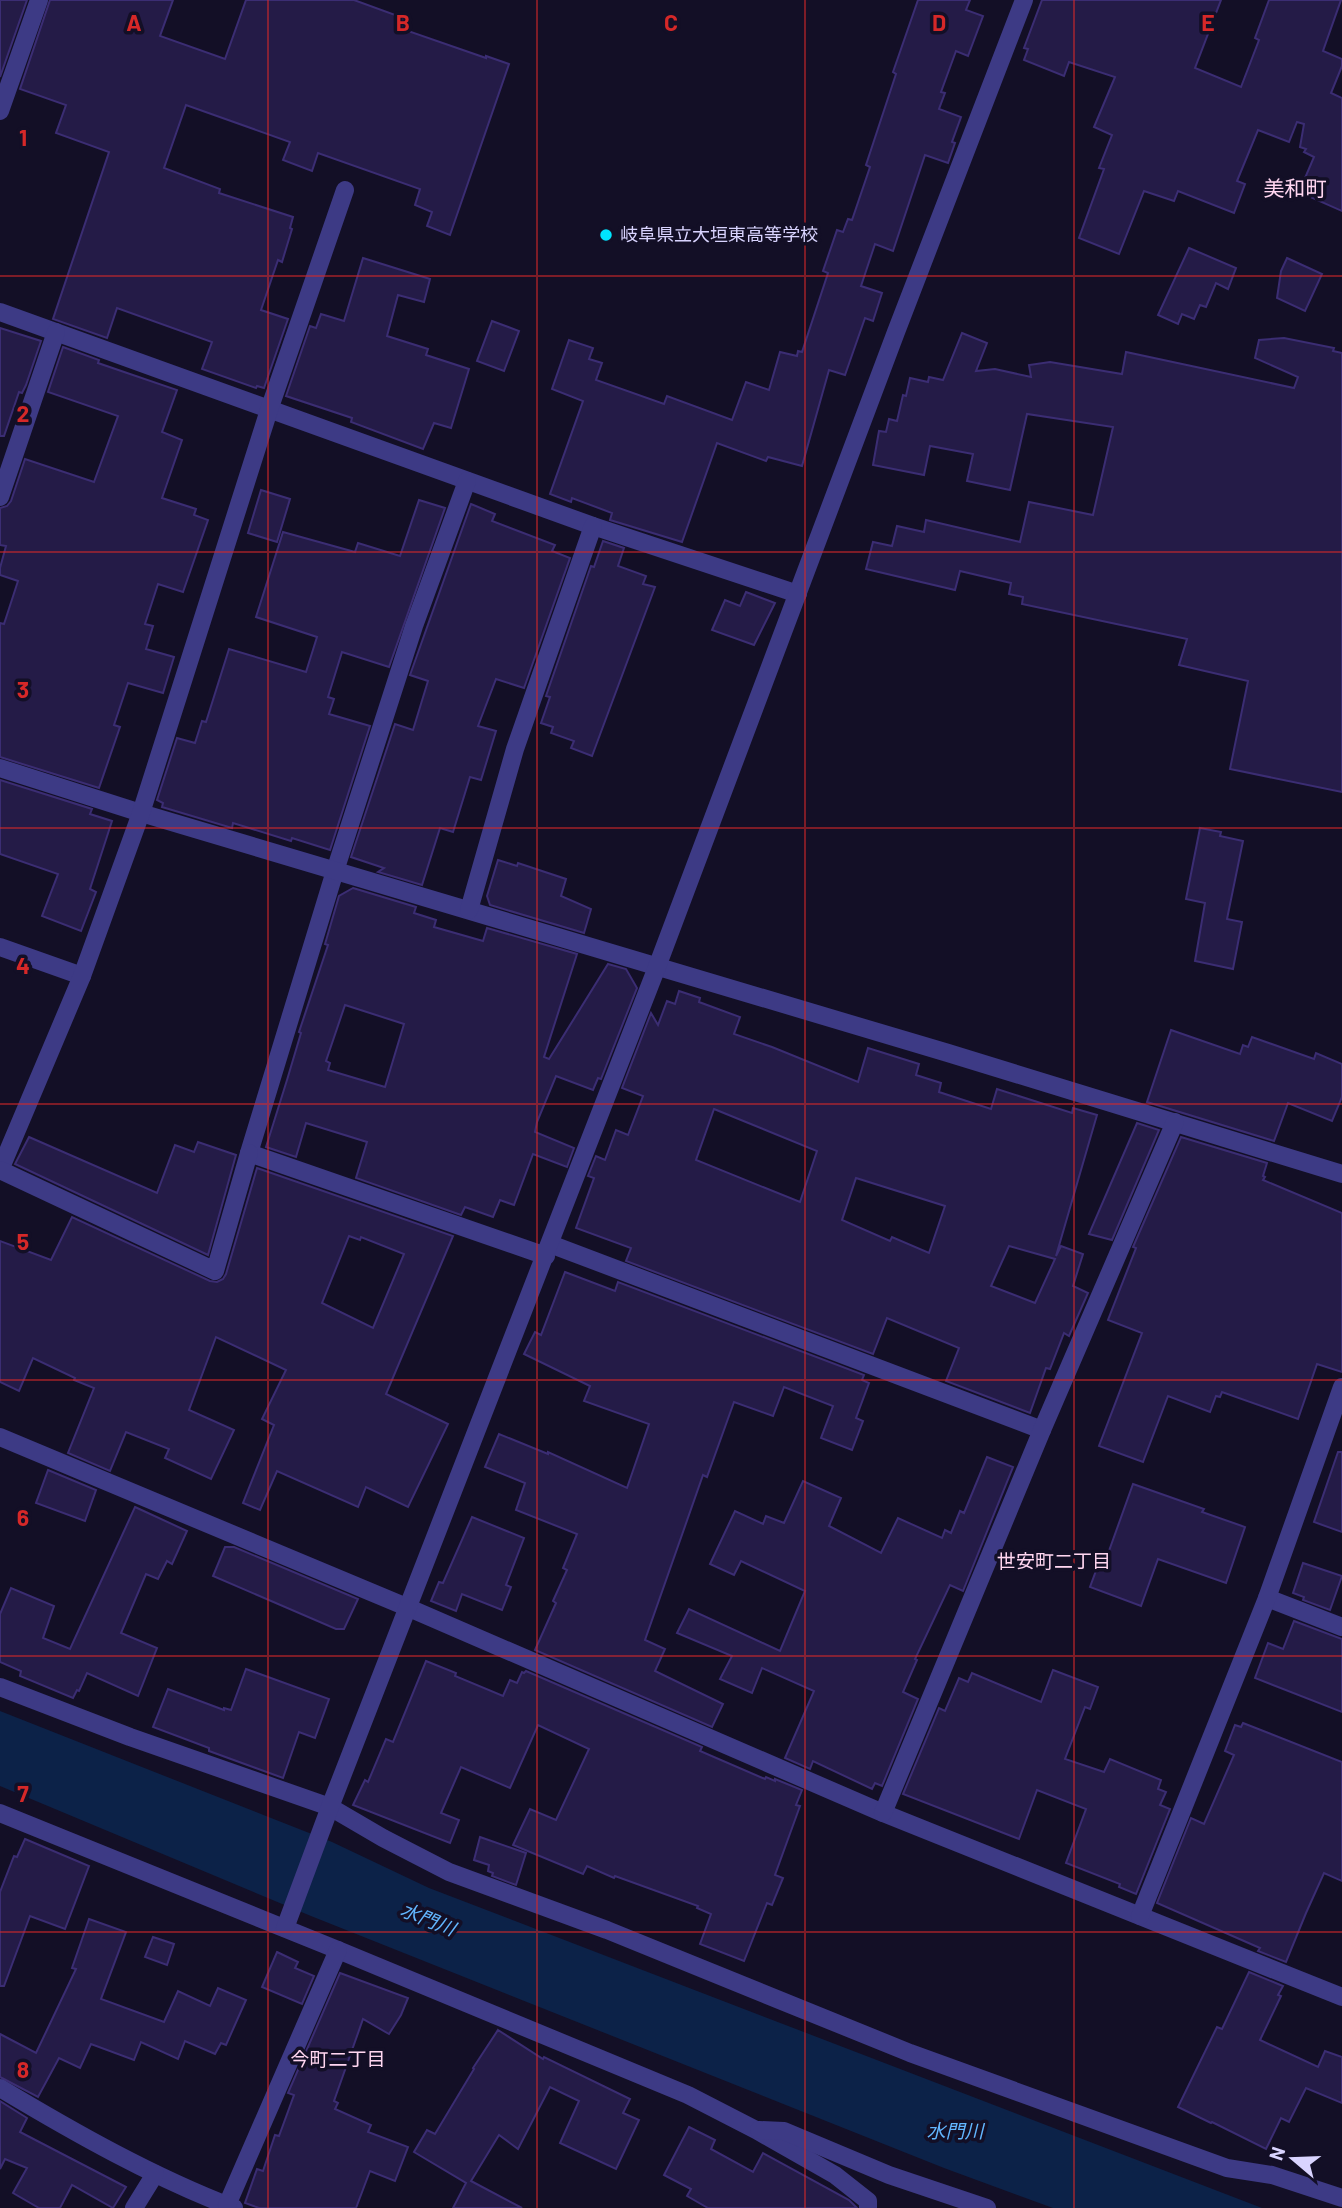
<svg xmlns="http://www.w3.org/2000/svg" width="1342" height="2208" font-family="Barlow,'Noto Sans JP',sans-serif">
<rect width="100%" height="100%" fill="#130f26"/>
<path fill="#0c2248" d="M 0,1711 L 332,1842 L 429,1888 L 1262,2208 L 1053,2208 L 944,2168 L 311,1916 L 0,1786 Z"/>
<g fill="#241b47" stroke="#3b2d73" stroke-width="2" fill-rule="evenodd">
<path d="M 0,0 L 27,0 L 0,77 Z"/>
<path d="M 50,0 L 173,0 L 160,36 L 225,59 L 246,0 L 354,0 L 409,20 L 405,30 L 486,58 L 486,56 L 509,64 L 450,235 L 427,226 L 432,212 L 415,205 L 420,189 L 318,153 L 312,171 L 283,160 L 290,142 L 186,105 L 164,168 L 220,189 L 219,193 L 293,217 L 290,228 L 292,229 L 282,262 L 278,260 L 261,310 L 288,319 L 264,388 L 257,386 L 256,388 L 202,369 L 212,342 L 117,308 L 107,338 L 53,319 L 109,152 L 56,133 L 66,105 L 20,89 Z"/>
<path d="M 918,0 L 970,0 L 966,10 L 983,16 L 968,56 L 956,51 L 941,92 L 945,93 L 939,109 L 961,117 L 952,142 L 955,143 L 948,163 L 925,155 L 893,251 L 875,244 L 861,286 L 882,293 L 873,321 L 865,318 L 845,375 L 829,370 L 802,466 L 768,457 L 766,461 L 717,443 L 682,542 L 610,520 L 612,513 L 572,498 L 571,502 L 550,494 L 583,401 L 552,389 L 569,340 L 593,348 L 589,359 L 602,363 L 596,380 L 664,404 L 667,396 L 732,420 L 746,382 L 769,390 L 780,352 L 797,356 L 798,351 L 802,352 L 828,273 L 823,271 L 837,230 L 843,232 L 848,219 L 852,220 L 870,167 L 866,165 L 896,74 L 893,72 Z"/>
<path d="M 1042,0 L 1221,0 L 1195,68 L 1241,87 L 1259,40 L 1255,38 L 1269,0 L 1341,0 L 1323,51 L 1342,59 L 1342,66 L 1331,93 L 1342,98 L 1342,211 L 1299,192 L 1314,157 L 1304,152 L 1306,149 L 1300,147 L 1304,124 L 1297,122 L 1289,142 L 1258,130 L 1237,181 L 1245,184 L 1234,213 L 1178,191 L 1174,201 L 1144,191 L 1119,254 L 1079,238 L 1104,169 L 1099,168 L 1112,135 L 1094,127 L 1115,77 L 1069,62 L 1064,76 L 1024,60 L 1028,49 L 1024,48 Z"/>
<path d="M 1189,248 L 1236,268 L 1228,289 L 1216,283 L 1206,307 L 1200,305 L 1194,319 L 1182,314 L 1178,324 L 1158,315 Z"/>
<path d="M 363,258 L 430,279 L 424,302 L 398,295 L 387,336 L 428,349 L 426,355 L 469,369 L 451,428 L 434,423 L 423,449 L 351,422 L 352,418 L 286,396 L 310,326 L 316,328 L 321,314 L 344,321 Z"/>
<path d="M 1287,258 L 1322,274 L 1305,311 L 1277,298 L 1281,271 Z"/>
<path d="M 492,321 L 519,331 L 504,371 L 477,361 Z"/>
<path d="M 0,328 L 41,341 L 26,385 L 22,393 L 19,392 L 4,436 L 0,436 Z"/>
<path d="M 962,333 L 987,343 L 976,371 L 995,369 L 1031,377 L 1029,365 L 1050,362 L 1122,374 L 1126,352 L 1294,388 L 1298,377 L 1255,358 L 1259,340 L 1284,338 L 1334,348 L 1333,351 L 1342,353 L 1342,792 L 1230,769 L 1248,681 L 1179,665 L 1187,639 L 1022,604 L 1023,597 L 1009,594 L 1011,583 L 960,571 L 955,590 L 866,569 L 873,542 L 892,546 L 897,526 L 924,532 L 926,520 L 1020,542 L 1029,502 L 1093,515 L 1113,427 L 1027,414 L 1010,490 L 967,481 L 973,454 L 930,446 L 924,475 L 873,465 L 879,431 L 886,432 L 889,419 L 897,421 L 903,395 L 906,396 L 910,378 L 928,382 L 929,377 L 943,380 Z"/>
<path d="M 63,347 L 99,360 L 98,363 L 177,390 L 162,432 L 182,440 L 162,498 L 196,509 L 194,515 L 208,520 L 183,592 L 158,584 L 145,624 L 153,626 L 146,649 L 174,657 L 163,693 L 128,683 L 114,725 L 120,727 L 99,788 L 0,757 L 0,623 L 4,624 L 18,581 L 0,575 L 0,568 L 6,546 L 0,545 L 0,508 L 7,506 L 11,501 L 25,459 L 94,482 L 118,416 L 48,392 Z"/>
<path d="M 261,490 L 290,499 L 277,542 L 248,533 Z"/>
<path d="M 419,500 L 445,508 L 389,667 L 342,652 L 328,697 L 334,699 L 329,714 L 370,726 L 330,850 L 292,838 L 291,841 L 233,823 L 232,828 L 162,807 L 163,803 L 157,800 L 177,738 L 195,743 L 202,721 L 206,722 L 229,649 L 306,672 L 317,637 L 256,617 L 283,532 L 355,552 L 358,543 L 400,556 Z"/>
<path d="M 471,504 L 495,514 L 492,521 L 555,545 L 552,551 L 570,558 L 524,688 L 496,679 L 478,726 L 496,731 L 481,780 L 470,777 L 453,832 L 440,828 L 422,885 L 378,872 L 384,868 L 351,857 L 395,724 L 413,730 L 428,681 L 410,675 Z"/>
<path d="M 603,541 L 624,548 L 618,566 L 646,576 L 643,584 L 655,587 L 592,756 L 571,748 L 574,741 L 551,733 L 553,727 L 541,723 L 550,697 L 546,696 L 591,566 L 594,567 Z"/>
<path d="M 746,592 L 775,603 L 754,645 L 712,630 L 725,600 L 740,606 Z"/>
<path d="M 0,780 L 92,809 L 90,814 L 112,821 L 90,889 L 96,892 L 81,931 L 42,916 L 58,874 L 0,854 Z"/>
<path d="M 1200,828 L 1221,832 L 1220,836 L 1243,841 L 1227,919 L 1242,922 L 1233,969 L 1195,961 L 1205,903 L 1186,899 Z"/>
<path d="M 498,860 L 517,866 L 518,863 L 566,879 L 561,896 L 591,909 L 584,933 L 490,905 L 487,896 Z"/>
<path d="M 353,888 L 416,907 L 414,913 L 436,920 L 434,927 L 483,941 L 487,928 L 577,954 L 544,1057 L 549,1059 L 608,964 L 626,969 L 637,988 L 601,1079 L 598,1078 L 593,1090 L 556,1076 L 537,1122 L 535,1132 L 574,1148 L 567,1167 L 533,1154 L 514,1205 L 500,1200 L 493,1217 L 465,1207 L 461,1215 L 356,1178 L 367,1142 L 306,1123 L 296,1157 L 266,1147 L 287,1080 L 301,1033 L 299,1032 L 328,945 L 325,944 L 339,896 ZM 345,1005 L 404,1024 L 385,1087 L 328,1070 L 330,1063 L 326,1061 Z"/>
<path d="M 679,991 L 700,998 L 699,1002 L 740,1017 L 734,1034 L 772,1047 L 858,1082 L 868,1048 L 919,1064 L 916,1075 L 941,1083 L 939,1092 L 991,1109 L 997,1089 L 1072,1113 L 1073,1108 L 1097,1115 L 1056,1256 L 1061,1246 L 1083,1254 L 1073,1286 L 1088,1293 L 1069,1336 L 1064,1333 L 1050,1369 L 1046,1368 L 1030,1413 L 946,1381 L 959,1348 L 887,1318 L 873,1354 L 626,1261 L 631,1248 L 576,1228 L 594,1178 L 588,1176 L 596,1156 L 605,1160 L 616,1130 L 628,1135 L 643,1096 L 622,1088 L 651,1013 L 658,1025 L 667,1001 L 675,1004 ZM 714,1109 L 817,1151 L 800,1202 L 696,1160 ZM 856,1178 L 945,1206 L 929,1253 L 892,1237 L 890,1241 L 842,1220 ZM 1009,1246 L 1055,1259 L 1035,1303 L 991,1286 Z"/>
<path d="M 1171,1030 L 1240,1054 L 1243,1045 L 1248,1047 L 1252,1037 L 1314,1059 L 1316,1053 L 1342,1064 L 1342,1097 L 1332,1121 L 1288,1103 L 1274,1141 L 1147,1102 Z"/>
<path d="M 1137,1123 L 1159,1130 L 1112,1240 L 1089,1234 Z"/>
<path d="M 29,1137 L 157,1193 L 175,1145 L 194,1152 L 198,1142 L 236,1155 L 208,1255 L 15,1164 Z"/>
<path d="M 1181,1137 L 1267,1163 L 1263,1176 L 1265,1177 L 1263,1180 L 1342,1213 L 1342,1372 L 1317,1364 L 1298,1419 L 1222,1392 L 1220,1397 L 1216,1396 L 1210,1412 L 1168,1396 L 1143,1462 L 1099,1446 L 1142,1333 L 1108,1320 L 1136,1248 L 1133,1247 Z"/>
<path d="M 257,1168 L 453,1236 L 386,1394 L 448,1424 L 408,1507 L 366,1487 L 358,1507 L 277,1471 L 260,1510 L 243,1503 L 274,1425 L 262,1419 L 286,1370 L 216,1337 L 189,1410 L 234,1430 L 211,1479 L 165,1458 L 169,1449 L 126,1432 L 110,1471 L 68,1453 L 94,1388 L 74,1380 L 75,1378 L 33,1358 L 19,1391 L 0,1382 L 0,1241 L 51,1260 L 72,1217 L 210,1281 L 217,1282 L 223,1279 L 226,1274 ZM 349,1236 L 360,1240 L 361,1237 L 404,1254 L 373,1328 L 322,1303 Z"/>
<path d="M 565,1272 L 615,1291 L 618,1282 L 864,1375 L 862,1380 L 869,1383 L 856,1418 L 863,1421 L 852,1450 L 821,1438 L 833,1406 L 784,1387 L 773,1416 L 734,1402 L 707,1477 L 703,1475 L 645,1640 L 665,1649 L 655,1671 L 723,1704 L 712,1727 L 535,1650 L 556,1603 L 553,1601 L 567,1570 L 563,1568 L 577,1534 L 516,1510 L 525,1483 L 485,1467 L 499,1434 L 548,1454 L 548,1452 L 627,1488 L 649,1424 L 584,1401 L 590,1386 L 524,1354 L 535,1332 L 541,1335 Z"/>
<path d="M 1338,1452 L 1342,1452 L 1342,1532 L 1314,1522 Z"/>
<path d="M 987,1457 L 1013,1467 L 963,1591 L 950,1585 L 915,1659 L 917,1660 L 903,1692 L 918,1699 L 882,1786 L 875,1783 L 872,1789 L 813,1761 L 810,1769 L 785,1758 L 814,1691 L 762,1668 L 752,1693 L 720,1679 L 732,1656 L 677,1633 L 689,1609 L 780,1651 L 805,1591 L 741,1561 L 734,1575 L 710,1564 L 735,1511 L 763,1524 L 766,1516 L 784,1523 L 803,1481 L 841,1498 L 829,1526 L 881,1553 L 898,1518 L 942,1538 L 945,1530 L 951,1533 L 960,1511 L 964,1513 Z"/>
<path d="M 48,1470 L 96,1490 L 85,1521 L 36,1503 Z"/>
<path d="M 1133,1484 L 1204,1509 L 1202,1512 L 1245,1527 L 1226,1583 L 1158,1559 L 1141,1606 L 1090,1587 L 1100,1560 L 1105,1562 Z"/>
<path d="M 135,1507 L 187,1531 L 172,1564 L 167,1561 L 158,1579 L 146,1574 L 121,1633 L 157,1648 L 138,1696 L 87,1673 L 79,1691 L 77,1690 L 73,1698 L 20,1676 L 21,1671 L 0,1662 L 0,1614 L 11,1588 L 54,1606 L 43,1638 L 70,1649 Z"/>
<path d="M 472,1517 L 524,1538 L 506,1585 L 511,1587 L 502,1610 L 462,1594 L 456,1611 L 431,1601 L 439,1582 L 443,1583 Z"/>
<path d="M 225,1547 L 234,1547 L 358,1599 L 344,1629 L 336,1629 L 213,1576 Z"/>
<path d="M 1303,1563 L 1342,1576 L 1330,1610 L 1303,1600 L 1304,1597 L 1293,1593 Z"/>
<path d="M 1294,1621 L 1342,1639 L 1342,1712 L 1255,1678 L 1268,1643 L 1283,1649 Z"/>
<path d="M 426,1661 L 456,1673 L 455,1676 L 503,1696 L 510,1680 L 517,1683 L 522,1672 L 524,1673 L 526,1671 L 702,1747 L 700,1751 L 765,1779 L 766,1777 L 775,1781 L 775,1779 L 802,1790 L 796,1805 L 800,1806 L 775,1875 L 783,1878 L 772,1905 L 767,1903 L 744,1961 L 700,1944 L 711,1914 L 697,1908 L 698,1906 L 615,1876 L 614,1878 L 587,1866 L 583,1874 L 513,1845 L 530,1809 L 556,1820 L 589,1749 L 538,1725 L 510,1788 L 461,1767 L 441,1813 L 459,1820 L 450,1843 L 353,1805 L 365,1780 L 368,1782 L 386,1739 L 393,1742 Z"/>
<path d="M 246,1669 L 329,1699 L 315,1738 L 299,1732 L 283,1778 L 209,1751 L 209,1748 L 153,1727 L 168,1689 L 224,1710 L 224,1708 L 231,1710 Z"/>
<path d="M 1053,1670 L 1098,1687 L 1090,1709 L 1085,1707 L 1065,1759 L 1104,1772 L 1110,1759 L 1161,1780 L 1158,1789 L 1166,1792 L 1160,1805 L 1170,1809 L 1136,1894 L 1119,1887 L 1120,1884 L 1066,1863 L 1086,1809 L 1037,1790 L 1019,1839 L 903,1794 L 939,1708 L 945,1711 L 959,1678 L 968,1682 L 972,1673 L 1041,1702 Z"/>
<path d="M 1243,1723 L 1342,1762 L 1342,1881 L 1324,1873 L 1306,1913 L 1286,1962 L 1258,1951 L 1260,1948 L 1157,1903 L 1191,1818 L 1204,1824 L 1234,1755 L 1225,1751 L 1235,1725 L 1241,1727 Z"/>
<path d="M 480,1837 L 526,1853 L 516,1885 L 492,1876 L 493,1873 L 488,1871 L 489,1865 L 474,1860 Z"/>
<path d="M 25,1839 L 89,1866 L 65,1929 L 30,1916 L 4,1986 L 0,1986 L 0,1892 L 14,1856 L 17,1857 Z"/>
<path d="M 89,1919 L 126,1932 L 101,1999 L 164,2022 L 178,1991 L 210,2006 L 218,1988 L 246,2000 L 226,2045 L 221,2043 L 215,2054 L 185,2041 L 178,2059 L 141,2042 L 134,2060 L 91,2044 L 80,2068 L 59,2058 L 38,2097 L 0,2077 L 0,2034 L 36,2053 L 76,1969 L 72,1968 Z"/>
<path d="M 153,1937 L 174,1944 L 167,1965 L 145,1957 Z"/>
<path d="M 277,1952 L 298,1962 L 295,1968 L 314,1976 L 302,2004 L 262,1987 Z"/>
<path d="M 1249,1972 L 1283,1986 L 1278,1995 L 1281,1996 L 1260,2040 L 1318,2067 L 1325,2051 L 1342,2057 L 1342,2103 L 1306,2088 L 1289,2122 L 1281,2118 L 1266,2149 L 1212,2122 L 1211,2123 L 1178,2107 L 1217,2027 L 1222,2029 Z"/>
<path d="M 340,1973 L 408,1998 L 401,2015 L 389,2034 L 363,2019 L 334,2101 L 338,2103 L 335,2109 L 371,2125 L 368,2132 L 408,2147 L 395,2181 L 370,2171 L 356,2208 L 259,2208 L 245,2203 L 257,2169 L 263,2171 L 275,2135 L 279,2136 L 294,2095 L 288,2093 Z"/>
<path d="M 498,2030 L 543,2059 L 544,2057 L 630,2099 L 623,2113 L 639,2120 L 616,2169 L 560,2143 L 579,2101 L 550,2087 L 518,2149 L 499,2135 L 471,2181 L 522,2208 L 453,2208 L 466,2183 L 414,2152 L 427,2130 L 435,2134 L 474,2069 L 473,2068 Z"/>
<path d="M 0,2101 L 27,2118 L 20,2132 L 126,2187 L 113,2208 L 72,2185 L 60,2208 L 39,2208 L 13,2193 L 27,2168 L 5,2159 L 0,2169 Z"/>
<path d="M 689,2127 L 715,2140 L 711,2149 L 753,2172 L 763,2153 L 849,2200 L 857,2208 L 708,2208 L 687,2196 L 691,2189 L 664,2175 Z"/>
</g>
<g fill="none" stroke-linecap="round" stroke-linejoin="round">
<g stroke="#3d3a85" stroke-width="18">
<path d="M 0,111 L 39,0"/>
<path d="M 0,312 L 593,526 L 798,594"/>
<path d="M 467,481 L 414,626 L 335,871 L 249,1153 L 546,1256"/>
<path d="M 0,497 L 56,332"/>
<path d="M 0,768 L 141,813 L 948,1053 L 1342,1174"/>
<path d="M 469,910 L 515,749 L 593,526"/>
<path d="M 0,947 L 82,976"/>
<path d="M 0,1170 L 82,976 L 141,813 L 269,410 L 345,190"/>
<path d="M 0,1170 L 215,1271 L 249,1153"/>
<path d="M 550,1244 L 1042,1430"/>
<path d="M 0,1437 L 409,1608 L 883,1813 L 1342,1997"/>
<path d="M 1267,1598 L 1342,1627"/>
<path d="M 0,1687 L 130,1737 L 330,1807 L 383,1838 L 449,1872 L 607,1930 L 910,2053 L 1227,2168 L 1272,2175 L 1342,2198"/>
<path d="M 0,1813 L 338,1950 L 688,2095 L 756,2130 L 835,2175 L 868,2201 L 868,2208"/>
<path d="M 883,1813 L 1042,1430 L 1175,1122"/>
<path d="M 1140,1916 L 1267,1598 L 1342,1387"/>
<path d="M 285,1928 L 330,1807 L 657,967 L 896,332 L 1024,0"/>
<path d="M 0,2088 C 75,2133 153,2177 234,2208"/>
<path d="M 759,2130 L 784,2131 L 889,2175 L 987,2208"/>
<path d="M 227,2205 L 338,1950"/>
<path d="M 134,2208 L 155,2174"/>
</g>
</g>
<path fill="none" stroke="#d62828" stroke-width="2" stroke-opacity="0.55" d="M 268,0 L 268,2208M 537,0 L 537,2208M 805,0 L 805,2208M 1074,0 L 1074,2208M 0,276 L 1342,276M 0,552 L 1342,552M 0,828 L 1342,828M 0,1104 L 1342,1104M 0,1380 L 1342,1380M 0,1656 L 1342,1656M 0,1932 L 1342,1932"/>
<circle fill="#00e5ff" stroke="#130f26" stroke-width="2.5" cx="606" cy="235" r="7"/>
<g text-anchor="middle" stroke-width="7" stroke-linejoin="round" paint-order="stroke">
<g font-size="18" fill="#d9d4ff" stroke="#130f26" text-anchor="start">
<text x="620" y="241">岐阜県立大垣東高等学校</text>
</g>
<g font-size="19" fill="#ffd6f0" stroke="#130f26">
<text x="1054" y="1568">世安町二丁目</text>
<text x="338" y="2066">今町二丁目</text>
</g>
<g font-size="19" font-style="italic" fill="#62b6ff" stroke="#130f26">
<text transform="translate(428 1919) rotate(22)" y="7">水門川</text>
<text x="955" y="2138">水門川</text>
</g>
<g font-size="21" fill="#ffd6f0" stroke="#130f26">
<text x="1295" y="196">美和町</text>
</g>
</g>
<g font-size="23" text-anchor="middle" font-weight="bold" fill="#d62828" stroke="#130f26" stroke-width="7" stroke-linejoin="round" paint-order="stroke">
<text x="134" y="31">A</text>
<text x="403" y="31">B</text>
<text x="671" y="31">C</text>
<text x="939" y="31">D</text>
<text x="1208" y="31">E</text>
<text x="23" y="146">1</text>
<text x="23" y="422">2</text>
<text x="23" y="698">3</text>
<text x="23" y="974">4</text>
<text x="23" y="1250">5</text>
<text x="23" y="1526">6</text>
<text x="23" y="1802">7</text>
<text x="23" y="2078">8</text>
</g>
<g transform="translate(1293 2159) rotate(289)" stroke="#130f26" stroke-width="5" paint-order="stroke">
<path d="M0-5L12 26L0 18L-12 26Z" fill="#d9d4ff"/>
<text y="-10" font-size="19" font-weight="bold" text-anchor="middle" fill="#d9d4ff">N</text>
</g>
</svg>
